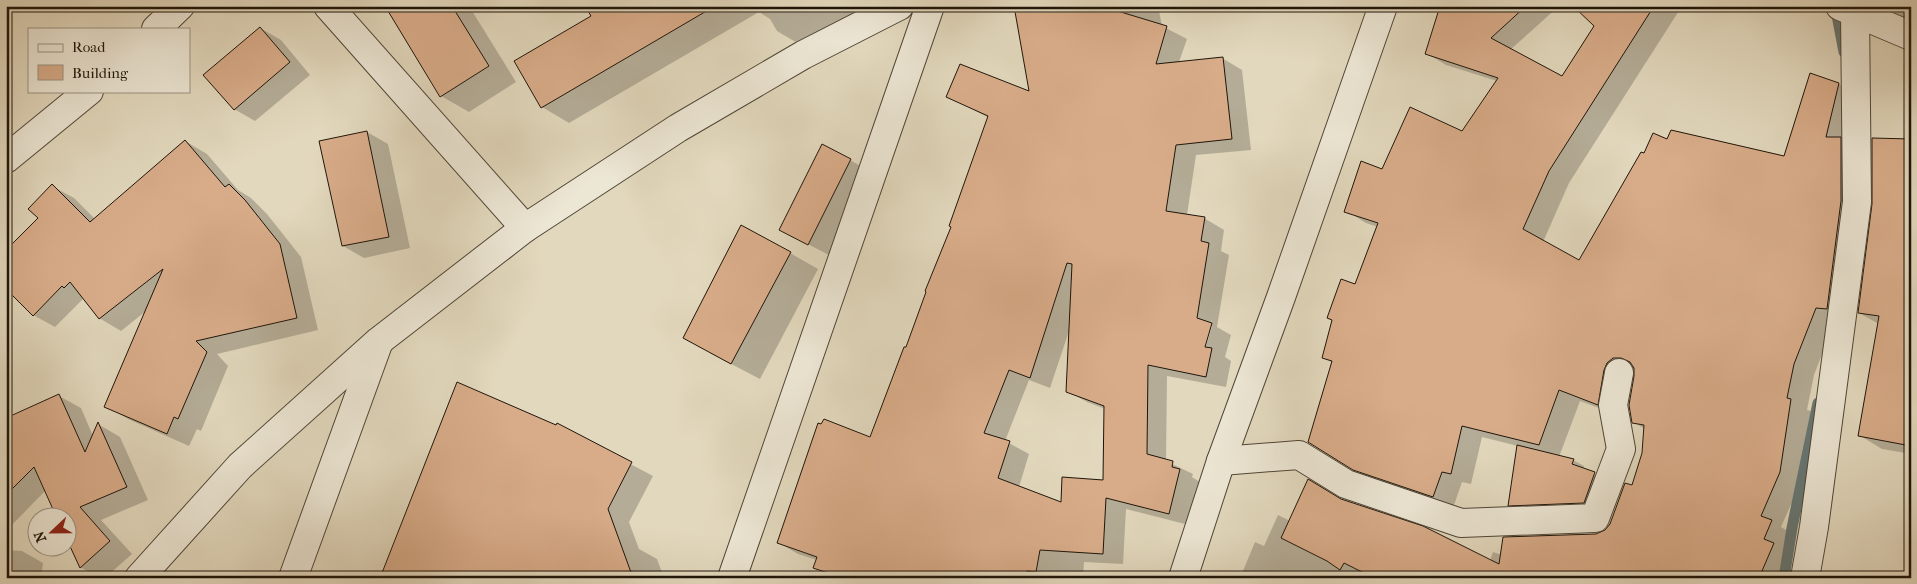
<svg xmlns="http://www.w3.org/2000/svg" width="1917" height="584" font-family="'IM FELL French Canon',serif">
<rect width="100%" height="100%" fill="#e2d8bd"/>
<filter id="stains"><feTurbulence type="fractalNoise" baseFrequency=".004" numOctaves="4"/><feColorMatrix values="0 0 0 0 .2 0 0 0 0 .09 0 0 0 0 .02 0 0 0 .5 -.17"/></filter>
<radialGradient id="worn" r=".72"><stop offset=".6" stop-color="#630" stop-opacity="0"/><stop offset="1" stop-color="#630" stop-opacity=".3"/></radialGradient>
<g fill="#0003" fill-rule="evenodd">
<path d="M 386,6 L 469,6 L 516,82 L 469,112 L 441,96 Z"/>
<path d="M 587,6 L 876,6 L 804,47 L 777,31 L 770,19 L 759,12 L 569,123 L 542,107 L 592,16 Z"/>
<path d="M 1015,6 L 1158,6 L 1162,26 L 1187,39 L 1179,62 L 1222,58 L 1242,70 L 1251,150 L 1196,155 L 1187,215 L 1204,218 L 1224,230 L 1221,251 L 1229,255 L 1217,327 L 1231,335 L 1225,357 L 1231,361 L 1226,387 L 1167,376 L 1166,461 L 1193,474 L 1192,477 L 1200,482 L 1189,525 L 1126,509 L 1123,564 L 1084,562 L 1083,578 L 824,578 L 825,573 L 815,567 L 817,560 L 798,554 L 779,543 L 822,426 L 871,439 L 907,349 L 952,226 L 989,118 L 947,96 L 1030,93 ZM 1212,320 L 1212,326 L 1204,353 L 1202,352 ZM 1070,328 L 1067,391 L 1087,402 L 1105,409 L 1104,481 L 1062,503 L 1019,487 L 1029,454 L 1005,441 L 1029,380 L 1050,388 Z"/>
<path d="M 1441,6 L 1559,6 L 1510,50 L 1562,78 L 1595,25 L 1575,6 L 1682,6 L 1569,183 L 1543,242 L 1579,262 L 1645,155 L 1668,141 L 1785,158 L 1810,74 L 1839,84 L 1859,96 L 1836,318 L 1814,375 L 1807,410 L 1811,411 L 1800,484 L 1781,527 L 1791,533 L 1784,551 L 1793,556 L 1784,578 L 1240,578 L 1255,542 L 1264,546 L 1278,515 L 1290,521 L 1342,501 L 1490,561 L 1493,552 L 1502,555 L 1604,532 L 1633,487 L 1643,453 L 1645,429 L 1633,422 L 1635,369 L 1627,375 L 1618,415 L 1580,401 L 1559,457 L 1573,460 L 1584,466 L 1583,470 L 1606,480 L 1595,508 L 1520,511 L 1509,505 L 1518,446 L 1482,437 L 1471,484 L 1462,482 L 1453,508 L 1374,481 L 1353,469 L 1333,363 L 1323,358 L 1356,286 L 1378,227 L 1366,223 L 1346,211 L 1383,170 L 1462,132 L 1497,81 L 1446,65 L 1426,53 Z"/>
<path d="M 1882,6 L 1911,6 L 1911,21 L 1905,19 Z"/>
<path d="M 260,28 L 281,40 L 310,75 L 255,121 L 234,109 Z"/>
<path d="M 367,132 L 388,144 L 410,248 L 364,258 L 343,246 Z"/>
<path d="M 1911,140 L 1911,454 L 1882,449 L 1859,435 L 1879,324 L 1859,313 Z"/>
<path d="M 185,141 L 207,154 L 238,190 L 251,198 L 267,214 L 301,257 L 318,330 L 217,354 L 228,366 L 201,431 L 197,429 L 189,446 L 128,419 L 106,406 L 146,311 L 121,331 L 99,318 L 84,298 L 55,327 L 33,315 L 39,218 L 52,186 L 74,198 L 95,219 Z"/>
<path d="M 850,160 L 871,172 L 829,255 L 802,241 Z"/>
<path d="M 790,253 L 818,269 L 760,379 L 712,354 Z"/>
<path d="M 59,396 L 81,408 L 93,436 L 98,424 L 120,437 L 148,500 L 101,520 L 132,554 L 105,578 L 99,578 L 80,567 L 68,539 L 68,516 L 58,516 L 46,490 L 6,531 L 6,419 Z"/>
<path d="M 557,425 L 653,476 L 629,522 L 639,549 L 657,559 L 664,578 L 381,578 Z"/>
<path d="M 6,550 L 22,551 L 43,563 L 41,578 L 6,578 Z"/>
</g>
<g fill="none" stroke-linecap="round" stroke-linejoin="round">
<g stroke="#677774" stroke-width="11">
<path d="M 1836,10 L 1844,52"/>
<path d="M 1784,578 L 1792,528 L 1818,403"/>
</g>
</g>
<g fill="#d8ac89" stroke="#1e150a" fill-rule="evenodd">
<path d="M 385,6 L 452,6 L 489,66 L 440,97 Z"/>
<path d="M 585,6 L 715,6 L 541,108 L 514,61 L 591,16 Z"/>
<path d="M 1014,6 L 1101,6 L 1167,26 L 1156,64 L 1223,57 L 1232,139 L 1176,145 L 1166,211 L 1205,217 L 1201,241 L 1209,243 L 1197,318 L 1212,323 L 1205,347 L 1212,348 L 1206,377 L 1148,365 L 1147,454 L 1173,461 L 1172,467 L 1180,469 L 1169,514 L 1106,498 L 1103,554 L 1040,550 L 1036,572 L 1027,571 L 1026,578 L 843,578 L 813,568 L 817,557 L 777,543 L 818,423 L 821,424 L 824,419 L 870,437 L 904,347 L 906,347 L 926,292 L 925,291 L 951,227 L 949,226 L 988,116 L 946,97 L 960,64 L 1029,91 ZM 1067,263 L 1072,264 L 1066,392 L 1104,406 L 1103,480 L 1062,477 L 1061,502 L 998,478 L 1010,441 L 984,433 L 1009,370 L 1030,378 Z"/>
<path d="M 1440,6 L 1526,6 L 1491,38 L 1562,76 L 1594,26 L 1573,6 L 1654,6 L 1549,171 L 1523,229 L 1579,260 L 1641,152 L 1644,153 L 1653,133 L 1667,139 L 1671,130 L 1784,156 L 1810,73 L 1839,83 L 1826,137 L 1841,137 L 1841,201 L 1827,309 L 1816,308 L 1794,364 L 1787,398 L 1791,399 L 1780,472 L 1761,516 L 1772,520 L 1764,539 L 1774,543 L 1759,578 L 1374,578 L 1344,563 L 1340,570 L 1327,561 L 1281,538 L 1308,479 L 1341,499 L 1423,526 L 1499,564 L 1503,537 L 1596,534 L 1605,530 L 1610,524 L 1625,483 L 1632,485 L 1642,453 L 1644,425 L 1632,423 L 1629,405 L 1634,376 L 1634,368 L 1630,362 L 1621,358 L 1613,358 L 1607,363 L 1604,370 L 1598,405 L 1559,390 L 1539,445 L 1462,426 L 1451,474 L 1442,472 L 1433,497 L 1353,470 L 1308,442 L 1332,361 L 1322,358 L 1332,320 L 1327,318 L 1341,279 L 1355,284 L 1378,223 L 1344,212 L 1361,161 L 1382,169 L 1410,107 L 1462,131 L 1498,78 L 1425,54 Z"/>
<path d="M 260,27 L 290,62 L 234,110 L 203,75 Z"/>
<path d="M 367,131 L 389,237 L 342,246 L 319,141 Z"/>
<path d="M 1872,138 L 1911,139 L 1911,446 L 1858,436 L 1879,316 L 1858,313 L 1872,204 Z"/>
<path d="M 185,140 L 225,187 L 229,184 L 245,200 L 280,244 L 297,318 L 196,341 L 207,352 L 178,419 L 174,417 L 167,434 L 104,407 L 163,269 L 99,319 L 70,282 L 64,288 L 62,286 L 33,316 L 6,289 L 6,250 L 38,218 L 28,209 L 52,184 L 90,222 Z"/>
<path d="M 822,144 L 851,159 L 808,245 L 779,230 Z"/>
<path d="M 741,225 L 791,252 L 731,364 L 683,338 Z"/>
<path d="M 457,382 L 556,425 L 557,423 L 632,462 L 608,509 L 633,578 L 380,578 Z"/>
<path d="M 59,394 L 85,452 L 98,422 L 127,487 L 80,507 L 110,541 L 80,568 L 68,542 L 68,516 L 56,516 L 34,467 L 6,495 L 6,418 Z"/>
<path d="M 1517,445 L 1574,459 L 1572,464 L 1595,472 L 1584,503 L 1508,506 Z"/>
</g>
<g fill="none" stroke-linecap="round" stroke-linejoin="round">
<defs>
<g id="minor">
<path d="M 328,6 L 525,228"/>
<path d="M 1840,6 L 1911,36"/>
<path d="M 156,29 L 180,6"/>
<path d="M 6,159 L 89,91"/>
<path d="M 1221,461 L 1299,455 L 1346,484 L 1461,523 L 1595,518 L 1621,449 L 1613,405 L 1619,373"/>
<path d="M 139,578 L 240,466 L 379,341 L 525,228 L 678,128 L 803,55 L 899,6"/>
<path d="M 293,578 L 378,344"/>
<path d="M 732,578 L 930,6"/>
<path d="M 1183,578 L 1221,461 L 1281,297 L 1383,6"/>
<path d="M 1805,578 L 1814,527 L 1857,202 L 1855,13"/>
</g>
</defs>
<use href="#minor" stroke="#4f4637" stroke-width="30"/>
<use href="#minor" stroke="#ece6d4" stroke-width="28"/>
</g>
<rect width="1917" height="584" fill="none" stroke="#e2d8bd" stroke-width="25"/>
<rect x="8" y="8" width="1902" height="569" fill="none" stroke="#1e150a" stroke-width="2.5"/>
<rect x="12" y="12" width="1892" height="559" fill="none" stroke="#1e150a"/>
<rect x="28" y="28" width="162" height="65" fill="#ece6d4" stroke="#9a9283"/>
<rect x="38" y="44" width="25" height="8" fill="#ece6d4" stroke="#9a9283"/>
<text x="72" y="52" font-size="15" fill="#1e150a">Road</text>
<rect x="38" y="65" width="25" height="15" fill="#d8ac89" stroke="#9a9283"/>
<text x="72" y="78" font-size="15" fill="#1e150a">Building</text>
<g transform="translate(52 532) rotate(248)"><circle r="24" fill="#ece6d4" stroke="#9a9283"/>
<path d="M0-4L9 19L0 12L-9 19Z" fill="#8f2418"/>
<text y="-8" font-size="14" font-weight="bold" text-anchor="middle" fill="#1e150a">N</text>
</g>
<rect width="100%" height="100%" filter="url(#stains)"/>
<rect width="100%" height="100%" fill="url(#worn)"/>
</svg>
